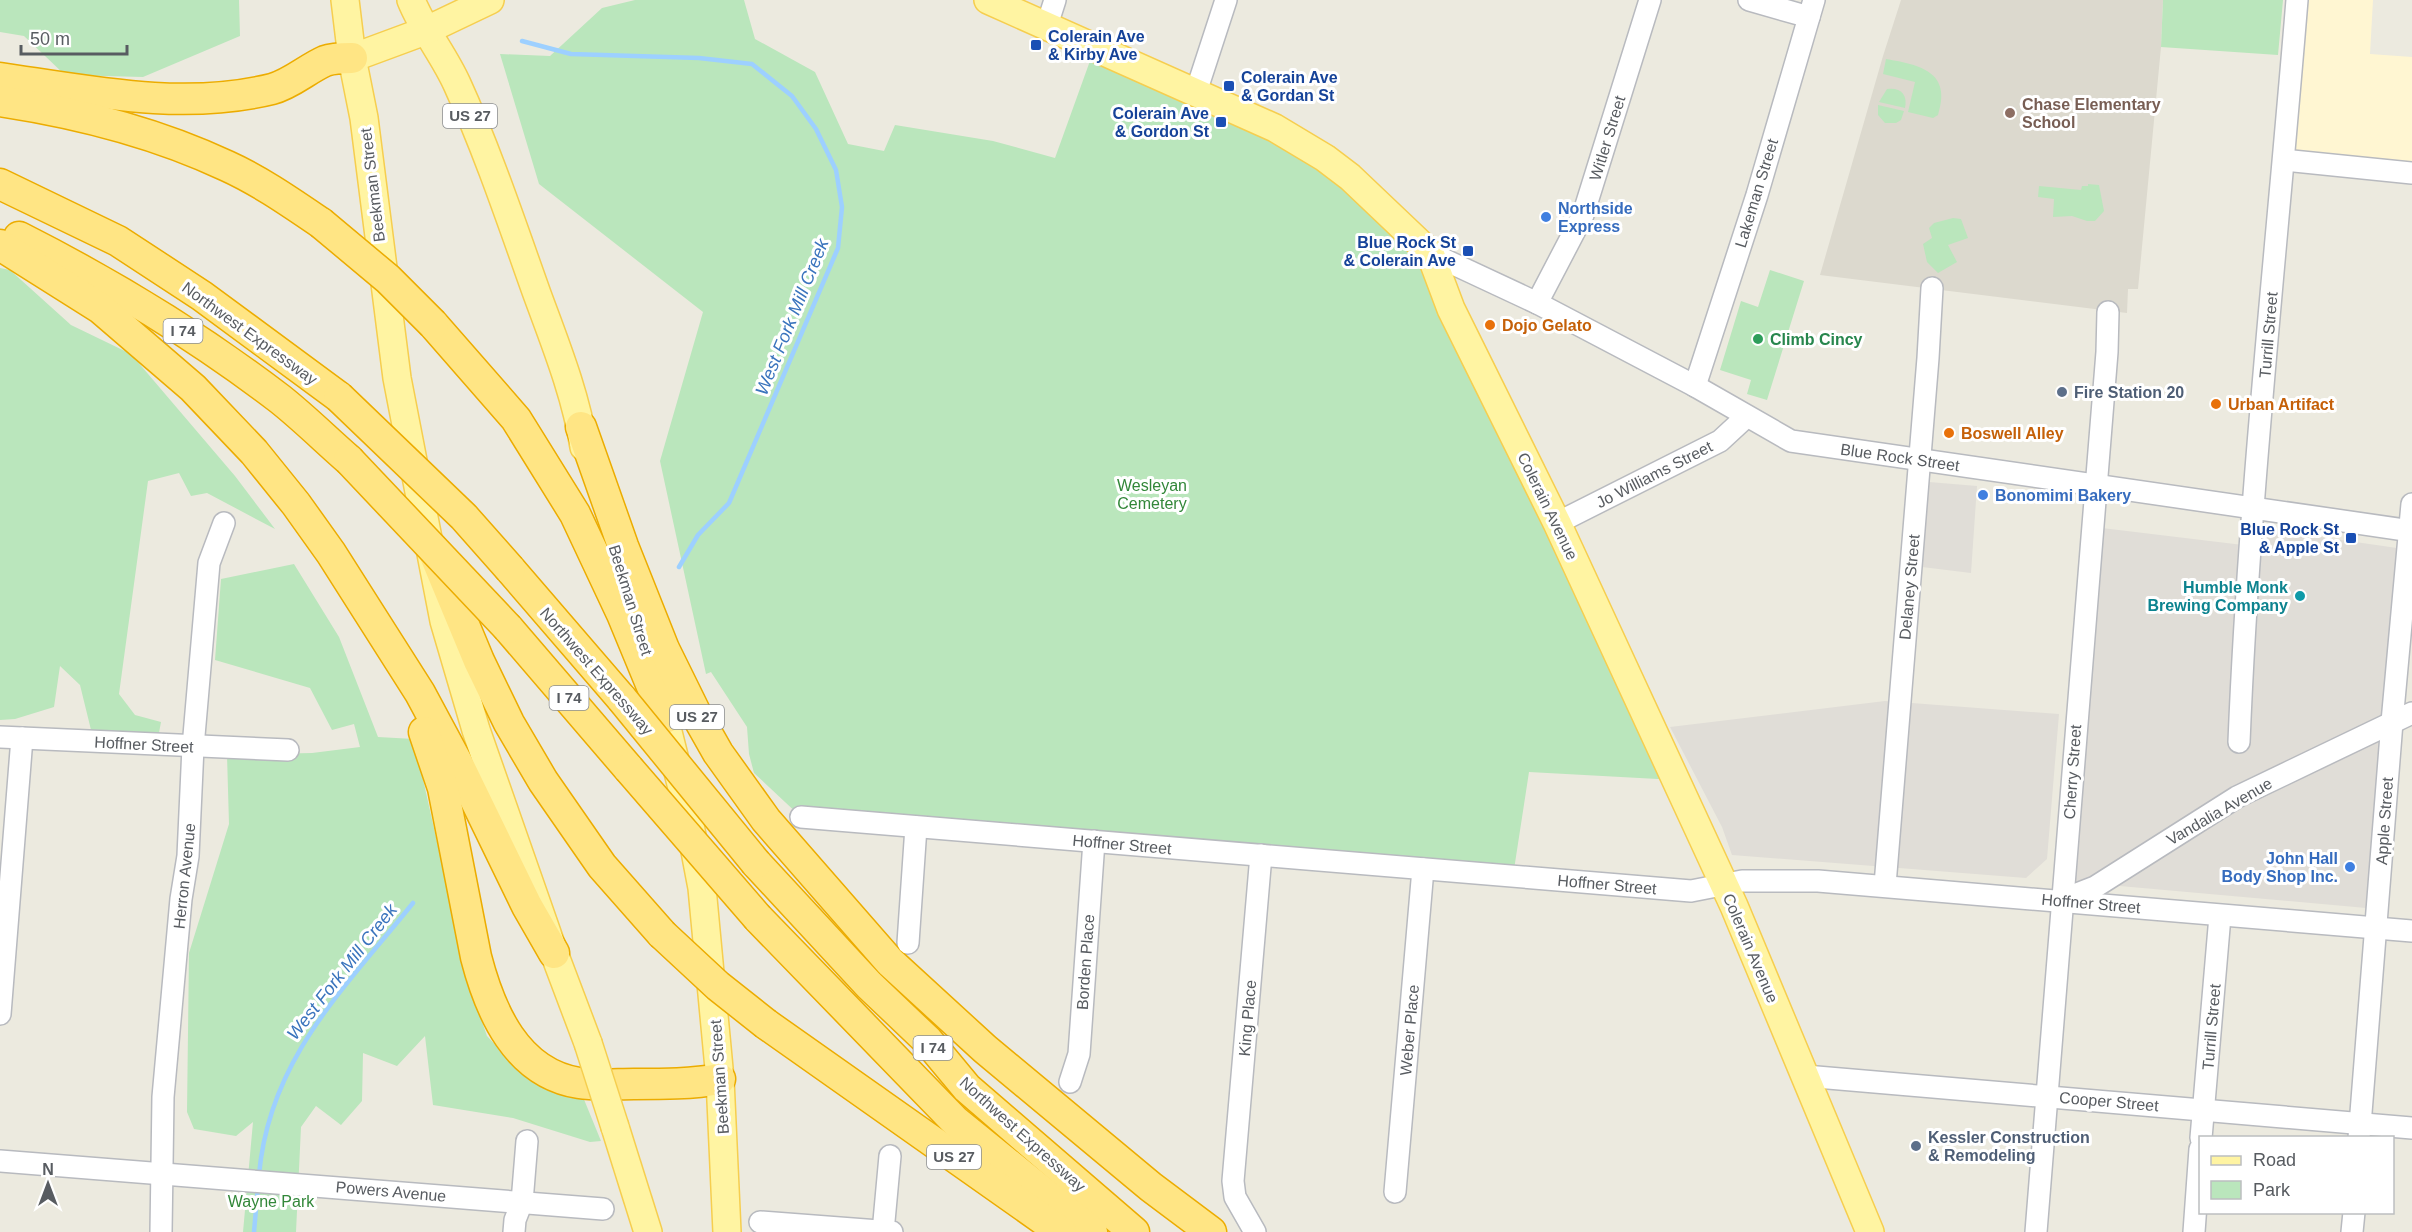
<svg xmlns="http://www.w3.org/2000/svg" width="2412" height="1232" font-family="Helvetica,sans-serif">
<rect width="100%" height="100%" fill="#eceadf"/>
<path fill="#fff6d2" d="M 2297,0 L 2373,0 L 2370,54 L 2412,57 L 2412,173 L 2284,160 Z"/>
<g fill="#e0ddd7">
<path d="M 1929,482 L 1977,486 L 1971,573 L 1922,567 Z"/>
<path d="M 2102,528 L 2243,545 L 2265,529 L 2397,548 L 2366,908 L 2075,882 Z"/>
<path d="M 1885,701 L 2059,714 L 2047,859 L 2026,878 L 1732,855 L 1722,827 L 1670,727 Z"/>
</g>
<path fill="#dcd9ce" d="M 1901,0 L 2163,0 L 2161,47 L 2138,289 L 2128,289 L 2127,313 L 1820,275 L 1883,56 Z"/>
<g fill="#bae6bc">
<path d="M 0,0 L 239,0 L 240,36 L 143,77 L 65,75 L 24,36 L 0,32 Z"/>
<path d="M 635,0 L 744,0 L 755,39 L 815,72 L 848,144 L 884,151 L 895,125 L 993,141 L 1055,158 L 1095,47 L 1262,121 L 1430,253 L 1676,780 L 1529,772 L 1513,876 L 801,817 L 754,773 L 749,754 L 747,727 L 711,672 L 706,674 L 660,461 L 703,312 L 539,184 L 500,54 L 550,56 L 602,8 Z"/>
<path d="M 2163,0 L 2283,0 L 2278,55 L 2161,47 Z"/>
<path d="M 1886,59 C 1921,65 1952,72 1938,115 L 1933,118 L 1908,112 L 1915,82 L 1883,74 Z"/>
<path d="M 1887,89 C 1900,87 1908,94 1905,108 L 1879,102 Z"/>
<path d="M 1878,105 L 1904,111 L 1901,120 L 1896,123 L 1885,123 L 1878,115 Z"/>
<path d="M 2088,184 L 2099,185 L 2104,211 L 2095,221 L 2087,221 L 2072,216 L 2053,217 L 2054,199 L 2038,197 L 2039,186 L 2081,190 L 2082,186 L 2088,186 Z"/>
<path d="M 1953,218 L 1961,219 L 1968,238 L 1948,245 L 1957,262 L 1938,273 L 1927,262 L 1923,244 L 1932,238 L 1929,228 L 1934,223 Z"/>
<path d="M 0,268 L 10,270 L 71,325 L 131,354 L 235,476 L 275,529 L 207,493 L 191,496 L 179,473 L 148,481 L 119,694 L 135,715 L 161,722 L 158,738 L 92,734 L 80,685 L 60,666 L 54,707 L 15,719 L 0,720 Z"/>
<path d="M 1770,270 L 1804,281 L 1767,400 L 1747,394 L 1751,380 L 1720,370 L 1741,301 L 1758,307 Z"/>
<path d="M 294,564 L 339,637 L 378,737 L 414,739 L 446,882 L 460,958 L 487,1036 L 521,1072 L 583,1097 L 601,1141 L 590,1142 L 513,1118 L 433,1105 L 425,1036 L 397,1066 L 363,1053 L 362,1101 L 341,1125 L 316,1106 L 301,1127 L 296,1232 L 243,1232 L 253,1122 L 236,1136 L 194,1129 L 187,1112 L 189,953 L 229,824 L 227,755 L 312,753 L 360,747 L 354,724 L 332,730 L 310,688 L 215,660 L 221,579 Z"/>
</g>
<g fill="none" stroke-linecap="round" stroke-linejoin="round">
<g stroke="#9dd0ff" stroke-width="4.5">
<path d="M 522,41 L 571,54 L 699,58 L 752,64 L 792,96 L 816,129 L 836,170 L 842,207 L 838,248 L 729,503 L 698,535 L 679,567"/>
<path d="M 259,1175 C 269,1059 344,989 413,903"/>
<path d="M 254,1232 L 258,1186"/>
</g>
<defs>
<g id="minor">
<path d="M 1749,0 L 1809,17"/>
<path d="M 1047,25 L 1055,0"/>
<path d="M 1196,92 L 1226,0"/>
<path d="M 2284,160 L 2412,173"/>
<path d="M 1430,253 L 1537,303 L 1695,386 L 1791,441 L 2412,531"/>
<path d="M 1537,303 L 1583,215 L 1650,0"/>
<path d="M 1695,386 L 1757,195 L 1814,0"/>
<path d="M 1557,523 L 1720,441 L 1746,417"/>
<path d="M 0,737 L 288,750"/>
<path d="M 2239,742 C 2249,494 2277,247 2297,0"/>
<path d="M 801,817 L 1691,891 L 1742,881 L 1818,881 L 2412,931"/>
<path d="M 1885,885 L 1928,358 L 1932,288"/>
<path d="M 2064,899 L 2095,887 L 2237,797 L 2412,713"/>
<path d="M 908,943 L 916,827"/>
<path d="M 0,1014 L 22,738"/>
<path d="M 1805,1076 L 2412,1128"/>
<path d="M 1070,1082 L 1079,1054 L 1094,841"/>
<path d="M 2201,1138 L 2220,916"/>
<path d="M 2359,1138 L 2392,722 L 2412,504"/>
<path d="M 0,1161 L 603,1209"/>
<path d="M 1395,1192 L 1423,869"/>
<path d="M 760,1222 L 892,1232"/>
<path d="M 161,1232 L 163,1097 L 181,899 L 188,856 L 193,747 L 209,563 L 224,523"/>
<path d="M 514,1232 L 515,1220 L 522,1202 L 527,1141"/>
<path d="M 883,1232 L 890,1156"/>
<path d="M 1255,1232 L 1235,1197 L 1233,1181 L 1261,855"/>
<path d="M 2036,1232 L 2107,352 L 2108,312"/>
<path d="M 2194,1232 L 2200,1149"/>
<path d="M 2352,1232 L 2354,1212"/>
</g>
<g id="major">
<path d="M 345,0 L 352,58 L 364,118 L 397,378 L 444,621 L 476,730 L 554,953 L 588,1043"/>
<path d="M 411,0 C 423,30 444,55 457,84 C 488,152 512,224 537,294 C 555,343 576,395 584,447"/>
<path d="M 988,0 L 1275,128 L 1325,158 L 1350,177 L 1430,253 L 1451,309 L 1557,523 L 1734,906 L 1870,1232"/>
<path d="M 352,58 L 425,31 L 490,0"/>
<path d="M 659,696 L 686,804 L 702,888 L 720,1079 L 727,1232"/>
<path d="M 615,1127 L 648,1232"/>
</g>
<g id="highway">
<path d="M 0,78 C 89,91 183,111 272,89 C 291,84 307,69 325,61 C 333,58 343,58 352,58"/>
<path d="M 0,101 C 79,113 155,132 227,166 C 260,181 290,202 321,223"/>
<path d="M 0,184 L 118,241 L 202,296 L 339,397"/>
<path d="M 19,237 C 110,283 199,337 280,399 C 304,418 326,440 349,460"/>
<path d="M 0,245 L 100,308 L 193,388 L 254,452 L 296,504 L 331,553 L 420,693 L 456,760 L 527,906 L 554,953"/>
<path d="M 433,324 L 516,419 L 575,514 L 622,614 L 665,718"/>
<path d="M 581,427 L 623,546 L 664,649 L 697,716 L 718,753 L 766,820 L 890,962 L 985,1049 L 1151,1187 L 1211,1232"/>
<path d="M 432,548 L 479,661 L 509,723 L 543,781 L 602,866 L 662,934"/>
<path d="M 510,569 L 622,699"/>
<path d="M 508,628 L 629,769"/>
<path d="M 424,732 L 443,788 L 476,957 C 490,1011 516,1073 579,1083 C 597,1086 616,1084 634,1084 C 663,1084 692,1084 720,1079"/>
<path d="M 756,863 L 869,985 L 928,1041 L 967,1088 L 1134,1232"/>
<path d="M 758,918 L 955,1121 L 1092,1232"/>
<path d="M 766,1024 L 1061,1232"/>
</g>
</defs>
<use href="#minor" stroke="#b8babf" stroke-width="24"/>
<use href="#major" stroke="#f6ce4f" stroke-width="30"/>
<use href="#highway" stroke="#ecac00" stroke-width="33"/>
<use href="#minor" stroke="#fff" stroke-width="21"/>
<use href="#major" stroke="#fff4a2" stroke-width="27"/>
<use href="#highway" stroke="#ffe584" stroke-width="30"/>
<defs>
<path id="major-bridge" d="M 588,1043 L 615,1127"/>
<g id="highway-bridge">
<path d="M 321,223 L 388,279 L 433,324"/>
<path d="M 339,397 L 464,517 L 510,569"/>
<path d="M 349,460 L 508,628"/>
<path d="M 622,699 L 756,863"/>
<path d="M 629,769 L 758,918"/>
<path d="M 662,934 L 718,986 L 766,1024"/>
</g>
</defs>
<use href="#major-bridge" stroke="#f6ce4f" stroke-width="30" stroke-linecap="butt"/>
<use href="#highway-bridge" stroke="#ecac00" stroke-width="33" stroke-linecap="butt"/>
<use href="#major-bridge" stroke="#fff4a2" stroke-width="27"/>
<use href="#highway-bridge" stroke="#ffe584" stroke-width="30"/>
</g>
<g fill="#1a4fb4" stroke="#fff" stroke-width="2">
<rect x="1030" y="39" width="12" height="12" rx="3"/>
<rect x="1223" y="80" width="12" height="12" rx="3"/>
<rect x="1215" y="116" width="12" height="12" rx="3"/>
<rect x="1462" y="245" width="12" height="12" rx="3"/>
<rect x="2345" y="532" width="12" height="12" rx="3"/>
</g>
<circle fill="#8d6e63" stroke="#fff" stroke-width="2" cx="2010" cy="113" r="6"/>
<g fill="#3f7fe0" stroke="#fff" stroke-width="2">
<circle cx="1546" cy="217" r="6"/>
<circle cx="1983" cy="495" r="6"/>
<circle cx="2350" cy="867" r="6"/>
</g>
<g fill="#e8710a" stroke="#fff" stroke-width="2">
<circle cx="1490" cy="325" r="6"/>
<circle cx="2216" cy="404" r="6"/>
<circle cx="1949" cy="433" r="6"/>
</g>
<circle fill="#2e9e5b" stroke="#fff" stroke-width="2" cx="1758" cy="339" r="6"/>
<g fill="#5c6f8a" stroke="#fff" stroke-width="2">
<circle cx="2062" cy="392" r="6"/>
<circle cx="1916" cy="1146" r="6"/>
</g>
<circle fill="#0f9aa8" stroke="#fff" stroke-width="2" cx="2300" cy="596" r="6"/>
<g text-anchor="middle" stroke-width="6" stroke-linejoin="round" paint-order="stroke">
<g fill="#fff" stroke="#8a8d90" stroke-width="1.5">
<rect x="443" y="104" width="54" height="24" rx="4.5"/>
<rect x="163.5" y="319" width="39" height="24" rx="4.5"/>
<rect x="549.5" y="686" width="39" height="24" rx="4.5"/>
<rect x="670" y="705" width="54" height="24" rx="4.5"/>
<rect x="913.5" y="1036" width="39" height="24" rx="4.5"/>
<rect x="927" y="1145" width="54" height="24" rx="4.5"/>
</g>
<g font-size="15" font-weight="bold" fill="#585c61">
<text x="470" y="121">US 27</text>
<text x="183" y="336">I 74</text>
<text x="569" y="703">I 74</text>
<text x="697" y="722">US 27</text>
<text x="933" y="1053">I 74</text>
<text x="954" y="1162">US 27</text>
</g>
<g font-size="16" font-weight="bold" fill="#164399" stroke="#fff" text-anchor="end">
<text x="1048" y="42" text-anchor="start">Colerain Ave<tspan x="1048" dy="18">&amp; Kirby Ave</tspan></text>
<text x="1241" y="83" text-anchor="start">Colerain Ave<tspan x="1241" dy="18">&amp; Gordan St</tspan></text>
<text x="1209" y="119">Colerain Ave<tspan x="1209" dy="18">&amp; Gordon St</tspan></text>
<text x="1456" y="248">Blue Rock St<tspan x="1456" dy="18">&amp; Colerain Ave</tspan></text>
<text x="2339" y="535">Blue Rock St<tspan x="2339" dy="18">&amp; Apple St</tspan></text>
</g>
<g font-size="16" font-weight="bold" fill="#785e54" stroke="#fff" text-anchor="start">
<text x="2022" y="110">Chase Elementary<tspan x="2022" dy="18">School</tspan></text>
</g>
<g font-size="16" fill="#585c61" stroke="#fff">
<text transform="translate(1607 138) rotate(-73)" y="6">Witler Street</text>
<text transform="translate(372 185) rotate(-97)" y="6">Beekman Street</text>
<text transform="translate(1756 193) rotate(-73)" y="6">Lakeman Street</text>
<text transform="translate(250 333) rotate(36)" y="6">Northwest Expressway</text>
<text transform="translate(2268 335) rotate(-85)" y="6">Turrill Street</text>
<text transform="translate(1900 457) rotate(8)" y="6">Blue Rock Street</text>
<text transform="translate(1654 474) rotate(-27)" y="6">Jo Williams Street</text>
<text transform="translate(1548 506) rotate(64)" y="6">Colerain Avenue</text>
<text transform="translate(1909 587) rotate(-85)" y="6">Delaney Street</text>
<text transform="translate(631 600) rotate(73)" y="6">Beekman Street</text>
<text transform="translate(597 671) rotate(49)" y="6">Northwest Expressway</text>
<text transform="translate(144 744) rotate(3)" y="6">Hoffner Street</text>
<text transform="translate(2072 772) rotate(-86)" y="6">Cherry Street</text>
<text transform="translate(2219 811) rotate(-30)" y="6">Vandalia Avenue</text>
<text transform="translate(2384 821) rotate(-86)" y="6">Apple Street</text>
<text transform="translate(1122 844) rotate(5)" y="6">Hoffner Street</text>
<text transform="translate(184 876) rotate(-84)" y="6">Herron Avenue</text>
<text transform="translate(1607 884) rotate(5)" y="6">Hoffner Street</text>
<text transform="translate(2091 903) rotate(5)" y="6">Hoffner Street</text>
<text transform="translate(1751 948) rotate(67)" y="6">Colerain Avenue</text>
<text transform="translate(1085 962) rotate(-86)" y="6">Borden Place</text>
<text transform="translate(1247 1018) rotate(-85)" y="6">King Place</text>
<text transform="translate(2211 1027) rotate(-85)" y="6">Turrill Street</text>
<text transform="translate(1409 1030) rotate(-85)" y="6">Weber Place</text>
<text transform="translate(719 1077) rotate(-94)" y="6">Beekman Street</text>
<text transform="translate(2109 1101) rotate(5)" y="6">Cooper Street</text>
<text transform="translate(1023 1134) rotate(42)" y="6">Northwest Expressway</text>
<text transform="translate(391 1191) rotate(5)" y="6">Powers Avenue</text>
</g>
<g font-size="16" font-weight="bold" fill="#366cbe" stroke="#fff" text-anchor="start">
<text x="1558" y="214">Northside<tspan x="1558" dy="18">Express</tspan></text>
<text x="1995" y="501">Bonomimi Bakery</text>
<text x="2338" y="864" text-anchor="end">John Hall<tspan x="2338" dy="18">Body Shop Inc.</tspan></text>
</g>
<g font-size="16" font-weight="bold" fill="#c56008" stroke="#fff" text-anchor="start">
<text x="1502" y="331">Dojo Gelato</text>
<text x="2228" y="410">Urban Artifact</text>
<text x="1961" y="439">Boswell Alley</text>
</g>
<g font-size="16" font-weight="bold" fill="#27864d" stroke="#fff" text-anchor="start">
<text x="1770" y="345">Climb Cincy</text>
</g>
<g font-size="16" font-weight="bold" fill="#4e5e75" stroke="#fff" text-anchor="start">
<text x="2074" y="398">Fire Station 20</text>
<text x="1928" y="1143">Kessler Construction<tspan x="1928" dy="18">&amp; Remodeling</tspan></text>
</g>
<g font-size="16" fill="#328739" stroke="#fff">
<text x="1152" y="491">Wesleyan<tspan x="1152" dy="18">Cemetery</tspan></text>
<text x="271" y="1207">Wayne Park</text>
</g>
<g font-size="16" font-weight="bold" fill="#0d838f" stroke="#fff" text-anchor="end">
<text x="2288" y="593">Humble Monk<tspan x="2288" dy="18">Brewing Company</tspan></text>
</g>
<g font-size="18" font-style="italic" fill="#3a74bd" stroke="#fff">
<text transform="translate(792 317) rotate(-68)" y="6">West Fork Mill Creek</text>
<text transform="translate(342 972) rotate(-52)" y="6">West Fork Mill Creek</text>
</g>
</g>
<rect x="2199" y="1136" width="195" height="78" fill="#ffffff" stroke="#bcbec0" stroke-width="1.5"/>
<rect x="2211" y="1156" width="30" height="9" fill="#fff4a2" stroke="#bcbec0" stroke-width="1.5"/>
<text x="2253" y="1166" font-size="18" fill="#585c61">Road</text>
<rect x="2211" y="1181" width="30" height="18" fill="#bae6bc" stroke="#bcbec0" stroke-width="1.5"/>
<text x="2253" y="1196" font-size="18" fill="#585c61">Park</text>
<g transform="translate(48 1184)" stroke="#ffffff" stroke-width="4.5" paint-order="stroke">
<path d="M0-4.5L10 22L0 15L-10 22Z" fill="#585c61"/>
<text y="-9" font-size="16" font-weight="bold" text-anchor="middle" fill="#585c61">N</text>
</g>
<path d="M21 45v9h106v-9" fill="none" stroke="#585c61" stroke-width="3"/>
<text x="30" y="45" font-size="18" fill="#585c61" stroke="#ffffff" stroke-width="4.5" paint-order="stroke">50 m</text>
</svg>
